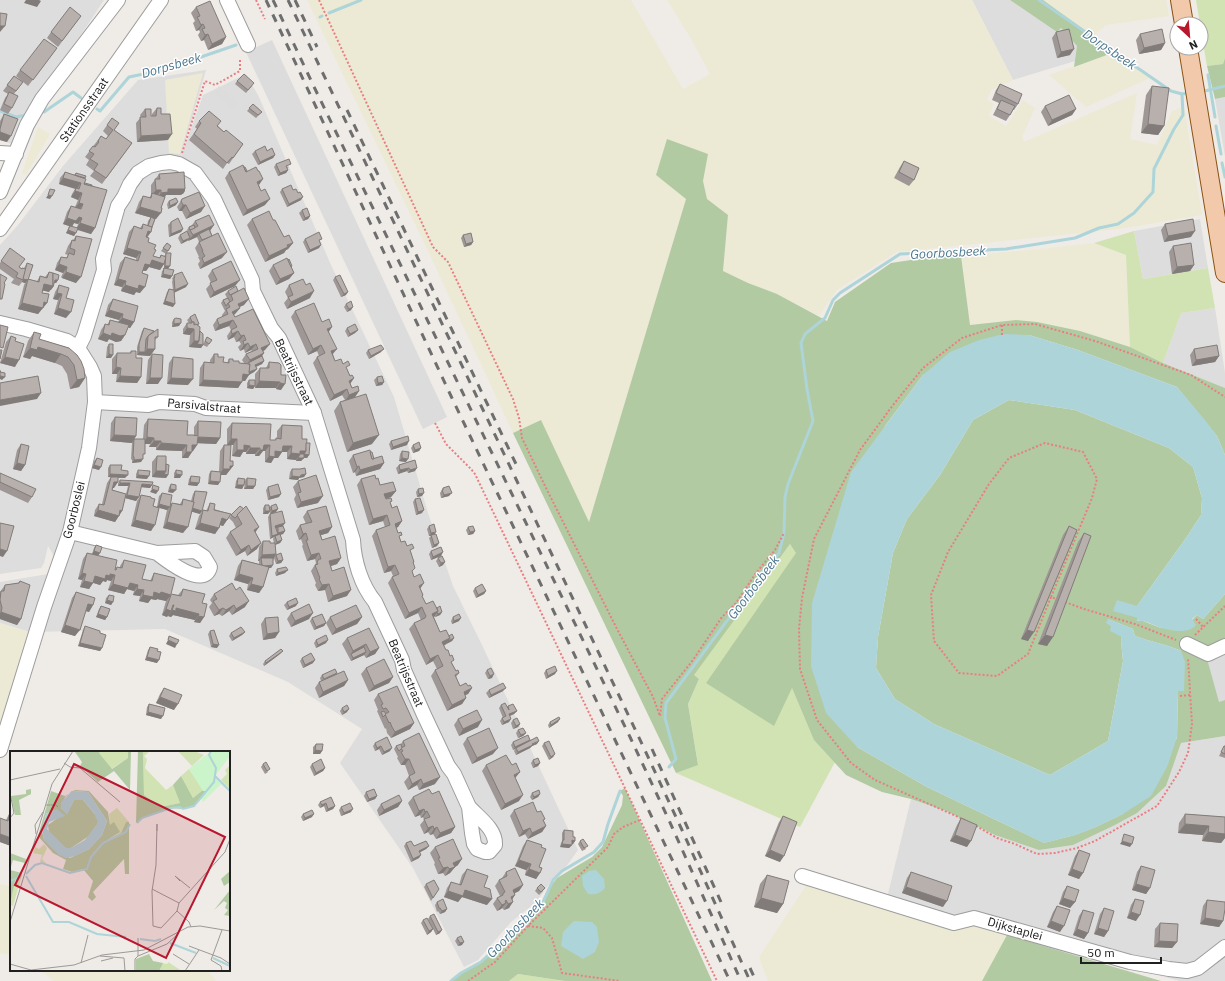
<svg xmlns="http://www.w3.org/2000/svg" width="1225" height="981" font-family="'IBM Plex Sans',sans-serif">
<rect width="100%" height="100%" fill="#efebe7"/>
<g fill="#dedddd">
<path d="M 0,0 L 104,0 L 21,125 L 12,144 L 0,140 Z"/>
<path d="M 972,0 L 1010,0 L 1057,31 L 1061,28 L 1077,46 L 1075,61 L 1013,80 Z"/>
<path d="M 206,70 L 181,156 L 181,157 L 203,95 L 246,74 L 259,97 L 331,265 L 394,397 L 428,513 L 453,586 L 482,645 L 578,850 L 563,871 L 554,877 L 540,897 L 529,908 L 511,922 L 478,960 L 464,967 L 413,868 L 340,763 L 362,729 L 288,682 L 165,629 L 30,632 L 0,623 L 0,582 L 48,574 L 54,556 L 48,546 L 44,563 L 41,568 L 0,574 L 0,245 L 18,225 L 63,166 L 138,80 Z"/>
<path d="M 1225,97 L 1225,156 L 1215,99 Z"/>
<path d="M 1200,219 L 1208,268 L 1143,279 L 1134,231 Z"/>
<path d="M 1215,308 L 1225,373 L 1225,388 L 1163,363 L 1181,313 Z"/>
<path d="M 1225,736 L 1225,981 L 1179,981 L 887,898 L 911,799 L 946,811 L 995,835 L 1165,786 L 1181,743 Z"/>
</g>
<g fill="#ecead5">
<path d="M 307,0 L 631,0 L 683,89 L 710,74 L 690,37 L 667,0 L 972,0 L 1013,80 L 991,90 L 987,100 L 994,104 L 989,116 L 1006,126 L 1023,100 L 1035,108 L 1022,137 L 1024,142 L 1137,93 L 1130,139 L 1157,145 L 1172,111 L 1184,107 L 1202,215 L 1119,229 L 897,252 L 837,290 L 819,316 L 777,294 L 748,283 L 723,271 L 728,216 L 707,199 L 703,181 L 708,154 L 656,175 L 686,198 L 589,523 L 541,420 L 513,433 L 428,251 Z"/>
<path d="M 1043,0 L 1166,0 L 1169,16 L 1106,25 L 1093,36 Z"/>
<path d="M 1115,52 L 1150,78 L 1086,107 L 1049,75 Z"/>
<path d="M 203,73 L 180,154 L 169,153 L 165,80 Z"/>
<path d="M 38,127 L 50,134 L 26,175 L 22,173 Z"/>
<path d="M 1094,243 L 1126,255 L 1130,347 L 1080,331 L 1037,322 L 994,322 L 970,325 L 961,256 L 1031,250 Z"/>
<path d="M 0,623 L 30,632 L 0,722 Z"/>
<path d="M 809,881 L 1007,935 L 982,981 L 768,981 L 759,957 Z"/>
<path d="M 0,884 L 11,886 L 11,955 L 0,953 Z"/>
<path d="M 40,970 L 207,970 L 216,981 L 54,981 Z"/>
</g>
<g fill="#d1e3b3">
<path d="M 1196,0 L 1225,0 L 1225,58 L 1223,64 L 1207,66 L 1201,32 L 1201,24 L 1200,24 Z"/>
<path d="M 1134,231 L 1143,279 L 1208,268 L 1215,308 L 1181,313 L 1163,363 L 1130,347 L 1126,255 L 1094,243 Z"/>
<path d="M 790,544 L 797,553 L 706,683 L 792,688 L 814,739 L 835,762 L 800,827 L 676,773 L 698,764 L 688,704 L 699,679 L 693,675 Z"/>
<path d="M 518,974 L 565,981 L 509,981 Z"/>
</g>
<g fill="#b2caa1">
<path d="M 1010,0 L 1043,0 L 1115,52 L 1074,67 L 1077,46 L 1061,28 L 1057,32 Z"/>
<path d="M 1225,58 L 1225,97 L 1215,99 L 1207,66 L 1223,64 Z"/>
<path d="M 667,139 L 708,154 L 703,181 L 707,199 L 728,215 L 723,271 L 748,283 L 777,294 L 827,321 L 835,302 L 891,263 L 924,258 L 961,256 L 970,325 L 1016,320 L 1037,322 L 1080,331 L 1130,347 L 1163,363 L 1225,388 L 1225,455 L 1217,436 L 1177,387 L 1078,350 L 1029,335 L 923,375 L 885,426 L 857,747 L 927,787 L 1044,843 L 1075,835 L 1096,827 L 1123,814 L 1177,738 L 1178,691 L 1184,691 L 1181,651 C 1166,644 1151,642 1135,636 L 1133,629 L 1108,619 L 1111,626 L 1122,637 L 1121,641 L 1123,661 L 1108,741 L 1050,775 L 934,724 L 895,699 L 876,668 L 878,637 L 893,553 L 907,519 L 940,475 L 973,420 L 1009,400 L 1075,410 L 1169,448 L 1193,467 L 1202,498 L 1201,515 L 1186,538 L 1137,606 L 1138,618 L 1137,621 L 1143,621 L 1161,628 L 1192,620 L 1197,615 L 1203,619 L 1225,594 L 1225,736 L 1181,743 L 1166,786 L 1137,813 L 1115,825 L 1073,845 L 1039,850 L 995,835 L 946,811 L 911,799 L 882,792 L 846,775 L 814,740 L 792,688 L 774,726 L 706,683 L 796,553 L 790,544 L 694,675 L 699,679 L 688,704 L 698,765 L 676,773 L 513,433 L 541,420 L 589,522 L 686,199 L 656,175 Z"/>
<path d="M 625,788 L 712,981 L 565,981 L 518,974 L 509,981 L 451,981 L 462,972 L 481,962 L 536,910 L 543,905 L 550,887 L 557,878 L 592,857 L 602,847 L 622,805 L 623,796 L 620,791 Z"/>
<path d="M 1007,935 L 1161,981 L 982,981 Z"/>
</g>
<g fill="#dcdcdc">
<path d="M 272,40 L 447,417 L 423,429 L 246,52 Z"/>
<path d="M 219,86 L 238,103 L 233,109 L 214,93 Z"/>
<path d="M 1225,640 L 1225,700 L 1219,702 L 1204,648 Z"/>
</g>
<g fill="#add4d8">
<path d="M 1004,334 L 1029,335 L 1078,350 L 1177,387 L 1205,420 L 1217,436 L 1225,455 L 1225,594 L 1203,619 L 1197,615 L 1192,619 L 1196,625 C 1189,634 1172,631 1161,628 C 1152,625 1146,620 1136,621 L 1138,618 L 1113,611 L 1117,600 L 1137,606 L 1186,538 L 1201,515 L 1202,498 L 1193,467 L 1169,448 L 1075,410 L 1009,400 L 973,420 L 940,475 L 907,519 L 893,553 L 878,637 L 876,668 L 895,699 L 934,724 L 1050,775 L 1108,741 L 1123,661 L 1121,641 L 1122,637 L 1110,631 L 1111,626 L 1106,623 L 1108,619 L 1133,629 L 1135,636 C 1151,642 1166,644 1181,651 L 1185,662 L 1184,691 L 1178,691 L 1177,737 L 1167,767 L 1151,796 L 1123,814 L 1096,827 L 1075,835 L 1044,843 L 927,787 L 857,747 L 826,713 L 811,666 L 812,603 L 851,472 L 923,375 L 950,352 L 979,340 Z"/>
<path d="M 596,870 L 604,879 L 605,888 C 599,894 596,895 588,894 L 583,886 L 582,876 L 589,871 Z"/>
<path d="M 574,921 L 592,922 L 597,927 L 599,942 L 595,952 L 583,959 L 561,946 L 563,932 Z"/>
</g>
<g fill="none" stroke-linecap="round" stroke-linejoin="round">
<g stroke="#add4d8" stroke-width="3">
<path d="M 1039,0 L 1171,91 L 1182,94"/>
<path d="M 329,13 L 361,0"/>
<path d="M 320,17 L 322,16"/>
<path d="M 1208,75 L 1215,117"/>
<path d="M 1201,92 L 1225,86"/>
<path d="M 97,109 L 100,111 L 129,77 L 163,70 L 236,45"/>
<path d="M 0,111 L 16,117 L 26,115"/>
<path d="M 44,112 L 73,92 L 81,98"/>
<path d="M 1216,126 L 1221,154"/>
<path d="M 1222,163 L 1225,177"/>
<path d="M 669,767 L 676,759 L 665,718 L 666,703 L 735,610 L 746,600 L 763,572 L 779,553 L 784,533 L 785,497 L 788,484 L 813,421 L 807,389 L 801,343 L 805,334 L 825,318 L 833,300 L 840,293 L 900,254 L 1006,249 L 1075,238 L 1099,228 L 1118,224 L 1134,213 L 1153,192 L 1154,169 L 1174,129 L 1183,115 L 1182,94 L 1189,93"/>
<path d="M 451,981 L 461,973 L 481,962 L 542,904 L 553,880 L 562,871 L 594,852 L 603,842 L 608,824 L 620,791"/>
</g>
<defs>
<g id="minor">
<path d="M 227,0 L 248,45"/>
<path d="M 0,153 L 16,154"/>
<path d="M 0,192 L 27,125 L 42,99 L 118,0"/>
<path d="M 0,229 L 161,0"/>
<path d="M 0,323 L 26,329 L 67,341 L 78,348 L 90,367 L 94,376 L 95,402 L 89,448 L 70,532 L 44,607 L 0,750"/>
<path d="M 78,348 L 84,336 L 104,270 L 103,259 L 118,206 L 124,197 L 130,184 L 138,173 L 149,166 L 161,163 L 170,162 L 179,164 L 195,173 L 214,199 L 252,280 L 253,291 L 271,328 L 279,338 L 314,413 L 353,540 C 354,561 361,585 375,602 L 402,660 L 404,670 L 424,715 L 448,766 L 454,774 L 469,807 L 472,833 L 474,844 L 477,849 L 485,852 L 489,852 L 495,845 C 496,829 479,818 469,807"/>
<path d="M 95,402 L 148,405 L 159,402 L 195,404 L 206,408 L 314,413"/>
<path d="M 70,532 L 157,553 L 195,551 L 204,557 L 210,567 C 204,590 166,560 157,553"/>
<path d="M 1187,644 L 1208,654 L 1225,646"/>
<path d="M 802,876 L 954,923 L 974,918 L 1130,962 L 1169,969 L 1187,971 L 1198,968 L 1225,947"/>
</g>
<g id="major">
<path d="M 1180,0 L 1184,24"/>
<path d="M 1188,48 L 1225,273"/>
</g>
</defs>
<use href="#minor" stroke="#9d9d9d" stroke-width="16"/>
<use href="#major" stroke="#8a5111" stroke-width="20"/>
<g stroke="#ea7d81" stroke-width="2" stroke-dasharray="2 2" stroke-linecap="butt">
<path d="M 256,0 L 265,19"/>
<path d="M 319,0 L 433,247 L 448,262 L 513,399 L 519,418 L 522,438 L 547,490 L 616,627 L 653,697 L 660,716 L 662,699 L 693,660 L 722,617 L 736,603 L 756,573 L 775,550 L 784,533"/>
<path d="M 182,153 L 205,81 L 215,85 L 240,71 L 240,58"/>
<path d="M 1002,325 L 1002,336"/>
<path d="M 435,423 L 446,444 L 471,469 L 475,474 L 717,981"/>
<path d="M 1051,597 L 1092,498 L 1097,479 L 1083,452 L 1045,443 L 1009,458 L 989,484 L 948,552 L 931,595 L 934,641 L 959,673 L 997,676 L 1028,654 L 1051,597 L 1057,599"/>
<path d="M 1065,602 L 1084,609 L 1135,624 L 1176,640"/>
<path d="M 1196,619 L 1203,627"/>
<path d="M 1195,635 L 1225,606"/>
<path d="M 1180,696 L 1190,695"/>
<path d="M 965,820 L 875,780 L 851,763 L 817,720 L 800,669 L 799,629 L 802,598 L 814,539 L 860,450 L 893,405 L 923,368 L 962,338 L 1002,325 L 1035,324 L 1095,341 L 1191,375 L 1225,397"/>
<path d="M 976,826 L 997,838 L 1015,844 L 1037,854 L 1055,853 L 1077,848 L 1095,841 L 1157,806 L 1179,772 L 1188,753 L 1192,724 L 1188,658"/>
<path d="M 528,926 L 543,928 L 552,938 L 562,973 L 620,981"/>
<path d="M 468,981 L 495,962 L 528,926 L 608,847 L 614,834 L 623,827 L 640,820"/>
</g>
<use href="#minor" stroke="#fff" stroke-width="14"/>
<use href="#major" stroke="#f2c9aa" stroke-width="18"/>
<g stroke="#6e6e6e" stroke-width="3" stroke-dasharray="8 8" stroke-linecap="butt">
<path d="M 266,0 L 451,396 L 730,981"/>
<path d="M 273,0 L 317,93 L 630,737 L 668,818 L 741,981"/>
<path d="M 288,0 L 643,746 L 682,830 L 750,981"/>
<path d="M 295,0 L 317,47"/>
<path d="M 347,110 L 516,464"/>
<path d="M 652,749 L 721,902"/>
<path d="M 750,968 L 756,981"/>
</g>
</g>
<g fill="#9e9795" fill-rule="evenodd">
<path d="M 196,7 L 226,37 L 222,44 L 208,50 L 204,40 L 201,41 L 198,35 L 200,32 L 199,30 L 196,31 L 193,23 L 195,21 L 191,13 Z"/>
<path d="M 81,16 L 58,47 L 47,38 L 51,32 Z"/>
<path d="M 1056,32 L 1070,55 L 1057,58 L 1052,38 Z"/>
<path d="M 1140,34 L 1165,43 L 1161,50 L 1139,54 L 1136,40 Z"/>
<path d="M 57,48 L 28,86 L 16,76 L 20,70 Z"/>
<path d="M 14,76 L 23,82 L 14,94 L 12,108 L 8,114 L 0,110 L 5,98 L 8,94 L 3,91 Z"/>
<path d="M 237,81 L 252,86 L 246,93 L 235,84 Z"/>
<path d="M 1000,84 L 1018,104 L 1014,110 L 1013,110 L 1010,115 L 1006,121 L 993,115 L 999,103 L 992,100 L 996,90 Z"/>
<path d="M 1152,86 L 1164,126 L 1158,135 L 1141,133 L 1146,95 Z"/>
<path d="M 253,104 L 262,112 L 256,118 L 247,111 Z"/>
<path d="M 1045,106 L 1076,109 L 1072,115 L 1048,126 L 1041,112 Z"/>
<path d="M 157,108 L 161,114 L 168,140 L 137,142 L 136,123 L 141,117 L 140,115 L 145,109 L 151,116 L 152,116 L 152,114 Z"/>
<path d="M 4,114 L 7,142 L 0,140 L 0,121 Z"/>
<path d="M 112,118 L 114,130 L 132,143 L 102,184 L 90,176 L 94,171 L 86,165 L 89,160 L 85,157 L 101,136 L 106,139 L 108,136 L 103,131 Z"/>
<path d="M 199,121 L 218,126 L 224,132 L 243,144 L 229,164 L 227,163 L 223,169 L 189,140 L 197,129 L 195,127 Z"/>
<path d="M 255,151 L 267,151 L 275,155 L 273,158 L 258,165 L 252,154 Z"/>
<path d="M 904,161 L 914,180 L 909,186 L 894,178 L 900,167 Z"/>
<path d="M 276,164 L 289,167 L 287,168 L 288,170 L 286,173 L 278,176 L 274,167 Z"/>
<path d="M 244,167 L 259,185 L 265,205 L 243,216 L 225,178 L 229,172 Z"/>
<path d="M 65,172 L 74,175 L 76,173 L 85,178 L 85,183 L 92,186 L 95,228 L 91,234 L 77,230 L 74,236 L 66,233 L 68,229 L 69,226 L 63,224 L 67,212 L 71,206 L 75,207 L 78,200 L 71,197 L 72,194 L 75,189 L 59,184 L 60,178 ZM 74,223 L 78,224 L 77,228 L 72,226 Z"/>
<path d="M 159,174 L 183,194 L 182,194 L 181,195 L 166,195 L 165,197 L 156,219 L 155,219 L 151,232 L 147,238 L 148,242 L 154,249 L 153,256 L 159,258 L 161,255 L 164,256 L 166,254 L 161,251 L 167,243 L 171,246 L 167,253 L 168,269 L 172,276 L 170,279 L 161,277 L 162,271 L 164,269 L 164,264 L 160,270 L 149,267 L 146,271 L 143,271 L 142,273 L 140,293 L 136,292 L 134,295 L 121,291 L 122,287 L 114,285 L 120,263 L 125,257 L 136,260 L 136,258 L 123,254 L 129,232 L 134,226 L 140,228 L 143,224 L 147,226 L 148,221 L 151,217 L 152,218 L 135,213 L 139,202 L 143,196 L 149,198 L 151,195 L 151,185 Z"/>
<path d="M 282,189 L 293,190 L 298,193 L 301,200 L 287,207 L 280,192 Z"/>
<path d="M 182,199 L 201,212 L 186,219 L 182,211 L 179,211 L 177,207 Z"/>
<path d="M 169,201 L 176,205 L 168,209 L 167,204 Z"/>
<path d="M 302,210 L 310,216 L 308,219 L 303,221 L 299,213 Z"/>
<path d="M 252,219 L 273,220 L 284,237 L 293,243 L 288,249 L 286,250 L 284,253 L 265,262 L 247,225 Z"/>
<path d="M 195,221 L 210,230 L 222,258 L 200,269 L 198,264 L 200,261 L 198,257 L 199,257 L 195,248 L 199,242 L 197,237 L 188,241 L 188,240 L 181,244 L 178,238 L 180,235 L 188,234 L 188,233 L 187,230 L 189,227 L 192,225 Z"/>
<path d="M 171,222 L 183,229 L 181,232 L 169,237 L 168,225 Z"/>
<path d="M 1165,224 L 1191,237 L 1164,242 L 1161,230 Z"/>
<path d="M 463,235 L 473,242 L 471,245 L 464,247 L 461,238 Z"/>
<path d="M 76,236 L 76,283 L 62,278 L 61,277 L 63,273 L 55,270 L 57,263 L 61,257 L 66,258 L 68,255 L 65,254 L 68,246 L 72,240 L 73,240 Z"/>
<path d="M 305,239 L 320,242 L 319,248 L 308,253 L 303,242 Z"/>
<path d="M 1173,246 L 1194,265 L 1190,271 L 1172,274 L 1169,252 Z"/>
<path d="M 10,248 L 19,267 L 21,268 L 24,268 L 27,263 L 28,280 L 37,281 L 40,276 L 45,277 L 49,272 L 53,273 L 58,280 L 56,283 L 54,283 L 53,287 L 49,292 L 43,290 L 42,293 L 47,303 L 38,314 L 18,309 L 24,285 L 25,283 L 22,282 L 19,286 L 11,283 L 14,279 L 0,269 L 0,263 Z"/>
<path d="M 273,265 L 292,266 L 291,267 L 294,273 L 289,279 L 276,285 L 269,271 Z"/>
<path d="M 212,270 L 235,286 L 210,298 L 206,289 L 211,283 L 208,276 Z"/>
<path d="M 174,275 L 186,287 L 174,293 L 173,307 L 163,304 L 167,292 L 169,289 L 173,290 L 172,281 L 173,280 L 172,279 Z"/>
<path d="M 335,277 L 346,295 L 341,297 L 333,280 Z"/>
<path d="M 59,285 L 66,298 L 66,318 L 54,314 L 58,300 L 53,299 L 55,292 Z"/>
<path d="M 289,285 L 310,298 L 287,309 L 284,303 L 288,298 L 285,292 Z"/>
<path d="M 228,291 L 244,305 L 239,307 L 240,308 L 235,314 L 234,315 L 235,317 L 265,350 L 263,351 L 264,353 L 262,356 L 264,361 L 262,364 L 256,367 L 257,369 L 254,372 L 249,374 L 245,381 L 242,381 L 238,388 L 199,386 L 200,368 L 204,362 L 210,362 L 210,360 L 214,354 L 223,362 L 227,363 L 229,359 L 239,363 L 244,363 L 242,360 L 246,354 L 252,351 L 251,350 L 245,353 L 244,349 L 240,351 L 238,347 L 241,344 L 239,341 L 236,342 L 234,337 L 228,340 L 227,336 L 231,330 L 229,326 L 215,331 L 213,325 L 217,319 L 222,317 L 222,315 L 225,311 L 221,303 L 223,300 L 227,298 L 225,294 Z"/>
<path d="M 113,299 L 134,322 L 130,328 L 128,327 L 125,335 L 121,341 L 116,342 L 109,339 L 107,342 L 98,339 L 101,330 L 105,324 L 107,325 L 110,320 L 118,322 L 119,320 L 105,316 L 108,305 Z"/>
<path d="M 346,304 L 351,310 L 347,312 L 344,307 Z"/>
<path d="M 295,311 L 322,322 L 329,332 L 333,354 L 335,361 L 343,364 L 347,369 L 350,376 L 354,378 L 350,384 L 352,388 L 359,391 L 355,397 L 372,444 L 347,452 L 334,411 L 340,402 L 345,400 L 342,395 L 330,401 L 313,363 L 317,357 L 319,356 L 317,351 L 308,355 L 291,317 Z"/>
<path d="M 190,317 L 198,325 L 200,331 L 203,344 L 207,337 L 212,340 L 207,347 L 203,345 L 201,348 L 189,347 L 190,335 L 183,334 L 183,329 L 187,323 L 189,323 L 187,320 Z"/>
<path d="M 174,319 L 179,326 L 172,327 L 172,322 Z"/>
<path d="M 144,328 L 154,331 L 158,337 L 155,340 L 155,349 L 150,356 L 137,355 L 137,347 L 142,331 Z"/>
<path d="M 347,328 L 358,330 L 355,333 L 348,337 L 345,331 Z"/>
<path d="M 34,332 L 39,339 L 69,348 L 85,378 L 79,387 L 70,389 L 67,374 L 62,366 L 55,363 L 32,356 L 30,359 L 23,357 L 28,341 Z"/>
<path d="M 11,336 L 15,367 L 0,363 L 6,342 Z"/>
<path d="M 109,344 L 111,358 L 106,358 L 107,347 Z"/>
<path d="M 1194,349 L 1219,356 L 1215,362 L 1192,366 L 1190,355 Z"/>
<path d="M 368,350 L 381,352 L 369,359 L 366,353 Z"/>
<path d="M 131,351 L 136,358 L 141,377 L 137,383 L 116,382 L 117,374 L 112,374 L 112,359 L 117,353 L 130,353 Z"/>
<path d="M 152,354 L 158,384 L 146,384 L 148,360 Z"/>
<path d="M 173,357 L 188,385 L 167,384 L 169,363 Z"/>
<path d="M 269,362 L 279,363 L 281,390 L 276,389 L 276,388 L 255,388 L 255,384 L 253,389 L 247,388 L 247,383 L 249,380 L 255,380 L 255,374 L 260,368 L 266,368 Z"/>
<path d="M 377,377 L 384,382 L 382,385 L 376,386 L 374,380 Z"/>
<path d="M 115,417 L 136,436 L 134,439 L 143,439 L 144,425 L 148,419 L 187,435 L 194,435 L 194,427 L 198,421 L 220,438 L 216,444 L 197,443 L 197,445 L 193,451 L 192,451 L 188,458 L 182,458 L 182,451 L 156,450 L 156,447 L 149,447 L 150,444 L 145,444 L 143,456 L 141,462 L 132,463 L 132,460 L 131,459 L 132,443 L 110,441 L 111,423 Z"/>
<path d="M 232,423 L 270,440 L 275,440 L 276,438 L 277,439 L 277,431 L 282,425 L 306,443 L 309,455 L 307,458 L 304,458 L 301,461 L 296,461 L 296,460 L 287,459 L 287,452 L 282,452 L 278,458 L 274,458 L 271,463 L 265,462 L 265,451 L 263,451 L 259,456 L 255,456 L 255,454 L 246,454 L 246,452 L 243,452 L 240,457 L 232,456 L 233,445 L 227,445 L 227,429 Z"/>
<path d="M 391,441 L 407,445 L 391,450 L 389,444 Z"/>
<path d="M 21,444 L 25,465 L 21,471 L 13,469 L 17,450 Z"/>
<path d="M 224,445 L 233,466 L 226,475 L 220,475 L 218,485 L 208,484 L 209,474 L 211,471 L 219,472 L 220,451 Z"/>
<path d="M 413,445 L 421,448 L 419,451 L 413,453 L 411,448 Z"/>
<path d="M 402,451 L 406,462 L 399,461 L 400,454 Z"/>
<path d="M 370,452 L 374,459 L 384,463 L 380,469 L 356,476 L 355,472 L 353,473 L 349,461 L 353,455 Z"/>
<path d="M 157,456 L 166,464 L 168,475 L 166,478 L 152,477 L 152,462 Z"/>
<path d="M 97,458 L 99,470 L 92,468 L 94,461 Z"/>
<path d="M 415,460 L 415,471 L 408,473 L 407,471 L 398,474 L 396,468 L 399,465 Z"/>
<path d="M 110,465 L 121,470 L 125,478 L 118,478 L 112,490 L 126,494 L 128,486 L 118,486 L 118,483 L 120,480 L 152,485 L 150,488 L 141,487 L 139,497 L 136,501 L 125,498 L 122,511 L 115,522 L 94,516 L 95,510 L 99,504 L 102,504 L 107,483 L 111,477 L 108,477 L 108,468 Z"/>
<path d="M 292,469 L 306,474 L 304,477 L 299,478 L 298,480 L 289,479 L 290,472 Z"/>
<path d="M 138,470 L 147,479 L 136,478 L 136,474 Z"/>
<path d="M 176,470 L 180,478 L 174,478 L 174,473 Z"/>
<path d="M 0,473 L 32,497 L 28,503 L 0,490 Z"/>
<path d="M 191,476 L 199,483 L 197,486 L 188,485 L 189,479 Z"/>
<path d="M 238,478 L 245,481 L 247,478 L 255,486 L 253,489 L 244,489 L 245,482 L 244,485 L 242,489 L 235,488 L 236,481 Z"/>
<path d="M 361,479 L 376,479 L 380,485 L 396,491 L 391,497 L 386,499 L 391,504 L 392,508 L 402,521 L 398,527 L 396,528 L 401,542 L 407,546 L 411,552 L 413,563 L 412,572 L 423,595 L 422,597 L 426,604 L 437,607 L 442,612 L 440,615 L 435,617 L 435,616 L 434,617 L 440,632 L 454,638 L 452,641 L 443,646 L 456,671 L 459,673 L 456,677 L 460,686 L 468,686 L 472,688 L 468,694 L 465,695 L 466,698 L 462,704 L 447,711 L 431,676 L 435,670 L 437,669 L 433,661 L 426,665 L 409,629 L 414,623 L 421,620 L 420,618 L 418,613 L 405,619 L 388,583 L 392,577 L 393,576 L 391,571 L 384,573 L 372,536 L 376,530 L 385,527 L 383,521 L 369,525 L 357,485 Z"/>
<path d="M 298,481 L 318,503 L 297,508 L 294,499 L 296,495 L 293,487 Z"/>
<path d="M 171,484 L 173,493 L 168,492 L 169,487 Z"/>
<path d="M 268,487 L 279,497 L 268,500 L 266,490 Z"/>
<path d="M 443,488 L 449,496 L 441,498 L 440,493 Z"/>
<path d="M 418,489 L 422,496 L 417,497 L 416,492 Z"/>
<path d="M 195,491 L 200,514 L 191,511 L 183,533 L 163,528 L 167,510 L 159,508 L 151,531 L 131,526 L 137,501 L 141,495 L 151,498 L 153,506 L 157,507 L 159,496 L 162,493 L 170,506 L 172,503 L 180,504 L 183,499 L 191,501 L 193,494 Z"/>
<path d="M 415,499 L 422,513 L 416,515 L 413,502 Z"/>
<path d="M 210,503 L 214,509 L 231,514 L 223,526 L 220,525 L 219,528 L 215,534 L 195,529 L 199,516 L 203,510 L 206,511 Z"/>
<path d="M 265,505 L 269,508 L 271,506 L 276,512 L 270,514 L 269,511 L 268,514 L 263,514 L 263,508 Z"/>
<path d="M 240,506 L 255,533 L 257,549 L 247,556 L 245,551 L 236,556 L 226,538 L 230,532 L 236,528 L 233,522 L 229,518 Z"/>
<path d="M 307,511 L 332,527 L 328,533 L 321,535 L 322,540 L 341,558 L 337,564 L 331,566 L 332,571 L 347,596 L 328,602 L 325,590 L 318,591 L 315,585 L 316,583 L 311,571 L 316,563 L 315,559 L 307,561 L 302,546 L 303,545 L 301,539 L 299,540 L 296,531 L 300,525 L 306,524 L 303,517 Z"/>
<path d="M 270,514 L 283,526 L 285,531 L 283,534 L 280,535 L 282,540 L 280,543 L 275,545 L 276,554 L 283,560 L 281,563 L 276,564 L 274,558 L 271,568 L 268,568 L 263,587 L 259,593 L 247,590 L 248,584 L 234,580 L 238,566 L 242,560 L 259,564 L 259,561 L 258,561 L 259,547 L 263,541 L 270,543 L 274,543 L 273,539 L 274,537 L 270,539 L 268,517 Z"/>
<path d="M 429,526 L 434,534 L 437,546 L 432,548 L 429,538 L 431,536 L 429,536 L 427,529 Z"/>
<path d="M 1069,526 L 1028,641 L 1021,639 L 1063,535 Z"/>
<path d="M 468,527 L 475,531 L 473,534 L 468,535 L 466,530 Z"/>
<path d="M 1084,533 L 1047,646 L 1038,644 L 1078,542 Z"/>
<path d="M 96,545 L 98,556 L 115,570 L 117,567 L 120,567 L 120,566 L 124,560 L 142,579 L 150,581 L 154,573 L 171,594 L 178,595 L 183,589 L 202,603 L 204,617 L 200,623 L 194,622 L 195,620 L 173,615 L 171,617 L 168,616 L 168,615 L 167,617 L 162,615 L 166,601 L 157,599 L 156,600 L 151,599 L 148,603 L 139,601 L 140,596 L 133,595 L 134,591 L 127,589 L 124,594 L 108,590 L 111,581 L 107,580 L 106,582 L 103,581 L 100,585 L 93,583 L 89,589 L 80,587 L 82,580 L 78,579 L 83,559 L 87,553 L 92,554 L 94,548 Z"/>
<path d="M 431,551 L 441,556 L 431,560 L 429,554 Z"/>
<path d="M 438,558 L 443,565 L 439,567 L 436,561 Z"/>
<path d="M 277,569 L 285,573 L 276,576 L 275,573 Z"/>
<path d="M 20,581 L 21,619 L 17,625 L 0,619 L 0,592 L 5,585 L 18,583 Z"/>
<path d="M 475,588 L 486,591 L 484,594 L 476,598 L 473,591 Z"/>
<path d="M 76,592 L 93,605 L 89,612 L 85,611 L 75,636 L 61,632 L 72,598 Z"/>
<path d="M 214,594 L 245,607 L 232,615 L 229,611 L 222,616 L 219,614 L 214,616 L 209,607 L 212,603 L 210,600 Z"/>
<path d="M 109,595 L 113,602 L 111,605 L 105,603 L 106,598 Z"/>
<path d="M 287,602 L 296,606 L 287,610 L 284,605 Z"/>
<path d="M 101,606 L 107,617 L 105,620 L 96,617 L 99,609 Z"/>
<path d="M 291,613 L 309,619 L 291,627 L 287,619 Z"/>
<path d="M 330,617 L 362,617 L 357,624 L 332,635 L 326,623 Z"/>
<path d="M 453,617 L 459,621 L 452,624 L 451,621 Z"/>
<path d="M 265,618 L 279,632 L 275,638 L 263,640 L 261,624 Z"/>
<path d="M 312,618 L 326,623 L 324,626 L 314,630 L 310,621 Z"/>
<path d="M 85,626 L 100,633 L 102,648 L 100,651 L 78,646 L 83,630 Z"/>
<path d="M 210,631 L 217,648 L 211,647 L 208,634 Z"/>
<path d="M 245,632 L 242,635 L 232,641 L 229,636 L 231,633 Z"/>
<path d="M 347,638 L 379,648 L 375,654 L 366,658 L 364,655 L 351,661 L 342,644 Z"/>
<path d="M 316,640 L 326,643 L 316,648 L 314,643 Z"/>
<path d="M 150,647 L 157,651 L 157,663 L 145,660 L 148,650 Z"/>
<path d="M 280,654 L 264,666 L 263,664 L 265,661 Z"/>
<path d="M 302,658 L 313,663 L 303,668 L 300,661 Z"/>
<path d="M 366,668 L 393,677 L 389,683 L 369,692 L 361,674 Z"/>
<path d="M 487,670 L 492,678 L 488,679 L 485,673 Z"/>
<path d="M 546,670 L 555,674 L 546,679 L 544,673 Z"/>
<path d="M 337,673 L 336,675 L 348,680 L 344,686 L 319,698 L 315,688 L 319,682 L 321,681 L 320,678 L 322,675 Z"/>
<path d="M 164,688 L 174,710 L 156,703 L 160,694 Z"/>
<path d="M 489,690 L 503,691 L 489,698 L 486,693 Z"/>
<path d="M 378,694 L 414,723 L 410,729 L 391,738 L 387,733 L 386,728 L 385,729 L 377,711 L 378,710 L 374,700 Z"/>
<path d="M 149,704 L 161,719 L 146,715 L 147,707 Z"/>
<path d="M 501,705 L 507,707 L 508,706 L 517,711 L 514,714 L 510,716 L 509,722 L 502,725 L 500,721 L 502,718 L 503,718 L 499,708 Z"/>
<path d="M 342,708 L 347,712 L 342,715 L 340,711 Z"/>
<path d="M 458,719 L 478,727 L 459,736 L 454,725 Z"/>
<path d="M 513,720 L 520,724 L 518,727 L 513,729 L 511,723 Z"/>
<path d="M 550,722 L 558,722 L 549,728 L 548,725 Z"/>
<path d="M 518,730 L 526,733 L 523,736 L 518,738 L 516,733 Z"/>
<path d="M 467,738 L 493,754 L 472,764 L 463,744 Z"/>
<path d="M 403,741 L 435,784 L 419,790 L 417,785 L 408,790 L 404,782 L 409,776 L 405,765 L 401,765 L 397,758 L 398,757 L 394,749 L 396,746 L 401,744 Z"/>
<path d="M 529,741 L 537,744 L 532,746 L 530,748 L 516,755 L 514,751 L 515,749 L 513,750 L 511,745 L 513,742 Z"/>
<path d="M 375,743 L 390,751 L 382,755 L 379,749 L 375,751 L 373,746 Z"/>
<path d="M 544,743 L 555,754 L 553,757 L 549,760 L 542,746 Z"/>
<path d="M 316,744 L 322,751 L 320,754 L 313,754 L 313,747 Z"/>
<path d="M 1224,746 L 1225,746 L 1225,758 L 1219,756 Z"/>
<path d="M 533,760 L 540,763 L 538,766 L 533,768 L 531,763 Z"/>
<path d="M 263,764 L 268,772 L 265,774 L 261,767 Z"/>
<path d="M 312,764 L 325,768 L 323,771 L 314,776 L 310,767 Z"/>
<path d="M 486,765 L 512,765 L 520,772 L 515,778 L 519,801 L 501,810 L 482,771 Z"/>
<path d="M 366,792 L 377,796 L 375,799 L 367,802 L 364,796 Z"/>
<path d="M 532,793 L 540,794 L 538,797 L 532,800 L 530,797 Z"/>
<path d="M 413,797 L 455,827 L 451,833 L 436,839 L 433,834 L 430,835 L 428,832 L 424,834 L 420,825 L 424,820 L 423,817 L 421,818 L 420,815 L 415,817 L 408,803 Z"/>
<path d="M 402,801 L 398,807 L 379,816 L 377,810 L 381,804 Z"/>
<path d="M 320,802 L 335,806 L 333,809 L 326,812 L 324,806 L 320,808 L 318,805 Z"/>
<path d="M 341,807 L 351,812 L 341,816 L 339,810 Z"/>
<path d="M 514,810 L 537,812 L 544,821 L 546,826 L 542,832 L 528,839 L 525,834 L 519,837 L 510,816 Z"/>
<path d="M 10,812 L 11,846 L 0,842 L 0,818 L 6,820 Z"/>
<path d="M 303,814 L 312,817 L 303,821 L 301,817 Z"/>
<path d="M 1185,814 L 1225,817 L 1225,838 L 1221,843 L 1202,841 L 1203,835 L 1178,833 L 1179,823 Z"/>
<path d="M 783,816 L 780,862 L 765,856 L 779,822 Z"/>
<path d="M 961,818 L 967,847 L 950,841 L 957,825 Z"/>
<path d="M 564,830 L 573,837 L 575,841 L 573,844 L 572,844 L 572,845 L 569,848 L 560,847 L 561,843 L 562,841 L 562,833 Z"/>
<path d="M 527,840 L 541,847 L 539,867 L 540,873 L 536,879 L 525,875 L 526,870 L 515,866 L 523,846 Z"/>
<path d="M 580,841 L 586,849 L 582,851 L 578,844 Z"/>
<path d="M 406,843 L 414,846 L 429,846 L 426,849 L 420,852 L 419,858 L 411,862 L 404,846 Z"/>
<path d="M 435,847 L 458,865 L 455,867 L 450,873 L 445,876 L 443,873 L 438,874 L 434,864 L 435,863 L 430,853 Z"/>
<path d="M 1079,850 L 1083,873 L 1079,879 L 1068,875 L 1075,856 Z"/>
<path d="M 1141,866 L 1150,888 L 1146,894 L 1132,890 L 1137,872 Z"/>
<path d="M 467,869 L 484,887 L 487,905 L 462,897 L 458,902 L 444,897 L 447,888 L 451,882 L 459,885 L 462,875 Z"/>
<path d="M 506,872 L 523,885 L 519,891 L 515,893 L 509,908 L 504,910 L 502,908 L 501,909 L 497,911 L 493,904 L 497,898 L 500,896 L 495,886 L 499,880 L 502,878 Z"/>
<path d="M 911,872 L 943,907 L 902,893 L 907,878 Z"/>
<path d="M 767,875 L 783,904 L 777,913 L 754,907 L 760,884 Z"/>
<path d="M 426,884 L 439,889 L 431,901 L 424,887 Z"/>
<path d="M 1067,886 L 1075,902 L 1070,908 L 1059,904 L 1063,892 Z"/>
<path d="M 537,888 L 543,891 L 539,895 L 535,891 Z"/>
<path d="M 1135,899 L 1136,921 L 1127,918 L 1131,905 Z"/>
<path d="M 1207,900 L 1223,921 L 1219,927 L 1200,924 L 1203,906 Z"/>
<path d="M 437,902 L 447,909 L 445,912 L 440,914 L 438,911 L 437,912 L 435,905 Z"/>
<path d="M 1057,906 L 1060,932 L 1047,927 L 1053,912 Z"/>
<path d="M 1104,908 L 1108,931 L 1104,937 L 1094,934 L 1100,914 Z"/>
<path d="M 1083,910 L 1088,933 L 1084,939 L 1073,935 L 1079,916 Z"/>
<path d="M 430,916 L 440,933 L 436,935 L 428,919 Z"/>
<path d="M 423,920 L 433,929 L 431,932 L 427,935 L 421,923 Z"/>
<path d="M 1160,923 L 1177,942 L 1172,948 L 1154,947 L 1155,929 Z"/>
<path d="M 457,938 L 462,945 L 458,946 L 455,941 Z"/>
</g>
<g fill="#817b79">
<path d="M 26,0 L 39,0 L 41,1 L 37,7 L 24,3 Z"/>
<path d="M 203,24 L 199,30 L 196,31 L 201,25 Z"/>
<path d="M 0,26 L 5,26 L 0,32 Z"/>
<path d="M 208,34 L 204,40 L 201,41 L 205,35 Z"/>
<path d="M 226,37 L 222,44 L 208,50 L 212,44 Z"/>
<path d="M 1165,43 L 1161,50 L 1139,54 L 1144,48 Z"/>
<path d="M 1074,49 L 1070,55 L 1057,58 L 1061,52 Z"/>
<path d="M 1076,109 L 1072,115 L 1048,126 L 1052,120 Z"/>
<path d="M 1148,124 L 1164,126 L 1158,135 L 1141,133 Z"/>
<path d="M 0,132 L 11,136 L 7,142 L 0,140 Z"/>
<path d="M 172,134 L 168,140 L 137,142 L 141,136 Z"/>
<path d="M 275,155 L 273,158 L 258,165 L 260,162 Z"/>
<path d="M 288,170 L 286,173 L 278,176 L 280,173 Z"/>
<path d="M 63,178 L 84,182 L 82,185 L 80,184 L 77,189 L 59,184 Z"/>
<path d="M 263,179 L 259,185 L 257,182 Z"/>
<path d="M 168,189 L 185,189 L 185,191 L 183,194 L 182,194 L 181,195 L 166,195 L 164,198 L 157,199 L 161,193 Z"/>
<path d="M 156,190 L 161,190 L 157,196 L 151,196 Z"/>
<path d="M 75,191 L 82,193 L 78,200 L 71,197 Z"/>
<path d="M 48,195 L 52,196 L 50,199 L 46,198 Z"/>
<path d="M 303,197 L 301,200 L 287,207 L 289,204 Z"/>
<path d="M 270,199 L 265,205 L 243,216 L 247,210 Z"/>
<path d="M 178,202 L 176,205 L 168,209 L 170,206 Z"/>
<path d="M 79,203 L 83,204 L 79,210 L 74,209 Z"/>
<path d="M 183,205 L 186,205 L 182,211 L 179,211 Z"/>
<path d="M 205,206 L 201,212 L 186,219 L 190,213 Z"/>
<path d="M 140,207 L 161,213 L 156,219 L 135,213 Z"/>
<path d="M 310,216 L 308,219 L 303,221 L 305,218 Z"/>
<path d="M 79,217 L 82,218 L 78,224 L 74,223 L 72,227 L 63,224 L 67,218 Z"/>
<path d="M 80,223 L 95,228 L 91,234 L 76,229 Z"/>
<path d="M 214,225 L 210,231 L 199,234 L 197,237 L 188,241 L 193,235 Z"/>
<path d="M 183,229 L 181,232 L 169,237 L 171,234 Z"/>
<path d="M 68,230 L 76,233 L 74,236 L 66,233 Z"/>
<path d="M 148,231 L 151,232 L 146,238 L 144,237 Z"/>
<path d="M 1195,231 L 1191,237 L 1164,242 L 1168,236 Z"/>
<path d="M 190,238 L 187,241 L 181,244 L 183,241 Z"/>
<path d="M 473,242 L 471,245 L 464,247 L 466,244 Z"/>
<path d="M 293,243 L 288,249 L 286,250 L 284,253 L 265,262 L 269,256 Z"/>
<path d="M 321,245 L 319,248 L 308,253 L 310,250 Z"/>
<path d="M 127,248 L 141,252 L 136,258 L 123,254 Z"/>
<path d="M 227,252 L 222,258 L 200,269 L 204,263 Z"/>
<path d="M 152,260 L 164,264 L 160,270 L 149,267 L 146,271 L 141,270 L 145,264 Z"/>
<path d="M 59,264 L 67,267 L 63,273 L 55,270 Z"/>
<path d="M 1194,265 L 1190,271 L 1172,274 L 1177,267 Z"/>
<path d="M 165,266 L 170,266 L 168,269 L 163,269 Z"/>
<path d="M 66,272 L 81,277 L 76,283 L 62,278 Z"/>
<path d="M 294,273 L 289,279 L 276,285 L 280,279 Z"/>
<path d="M 163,274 L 172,276 L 170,279 L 161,277 Z"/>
<path d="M 22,279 L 28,280 L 25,283 L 22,282 L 23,280 Z"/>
<path d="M 118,279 L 126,281 L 122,287 L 114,285 Z"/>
<path d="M 55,280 L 58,280 L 56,283 L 53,283 Z"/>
<path d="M 240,280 L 235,286 L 210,298 L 214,292 Z"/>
<path d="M 44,284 L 53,286 L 53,287 L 51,290 L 50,290 L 49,292 L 40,290 Z"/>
<path d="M 188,284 L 186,287 L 173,293 L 175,290 Z"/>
<path d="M 125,285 L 139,285 L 145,287 L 140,293 L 136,292 L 134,295 L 121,291 Z"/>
<path d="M 314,291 L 310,298 L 287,309 L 291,302 Z"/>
<path d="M 348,292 L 346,295 L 341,297 L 344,294 Z"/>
<path d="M 57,293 L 62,294 L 58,300 L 53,299 Z"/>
<path d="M 249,299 L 244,305 L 233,310 L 238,304 Z"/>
<path d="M 165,301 L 175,304 L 173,307 L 163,304 Z"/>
<path d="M 44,302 L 47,303 L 38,314 L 18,309 L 22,303 Z"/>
<path d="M 353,307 L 351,310 L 347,312 L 349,309 Z"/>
<path d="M 58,308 L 71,312 L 66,318 L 54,314 Z"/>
<path d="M 240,308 L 235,314 L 228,318 L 232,312 Z"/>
<path d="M 109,310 L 123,314 L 119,320 L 105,316 Z"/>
<path d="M 122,318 L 134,322 L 130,328 L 117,324 Z"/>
<path d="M 233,320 L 229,326 L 215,331 L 219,325 Z"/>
<path d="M 181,323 L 179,326 L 172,327 L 174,324 Z"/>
<path d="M 199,324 L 190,335 L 183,334 L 187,328 Z"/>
<path d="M 332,327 L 328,333 L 327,329 Z"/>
<path d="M 358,330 L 355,333 L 348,337 L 350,334 Z"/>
<path d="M 238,331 L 234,337 L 228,340 L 232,334 Z"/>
<path d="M 103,333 L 112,333 L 125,335 L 121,341 L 116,342 L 109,339 L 107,342 L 98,339 Z"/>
<path d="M 244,335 L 239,341 L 236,342 L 241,336 Z"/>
<path d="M 194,341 L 199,341 L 203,345 L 201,348 L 189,347 Z"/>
<path d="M 248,343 L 244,349 L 240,351 L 244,345 Z"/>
<path d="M 256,344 L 251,350 L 245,353 L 250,347 Z"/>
<path d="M 270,344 L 265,350 L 257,354 L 261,348 Z"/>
<path d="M 321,345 L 317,351 L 308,355 L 313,349 Z"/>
<path d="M 38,347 L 61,354 L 55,363 L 32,356 L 30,359 L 23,357 L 30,348 Z"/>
<path d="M 147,349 L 155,349 L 150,356 L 137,355 L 139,352 L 145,352 Z"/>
<path d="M 337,349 L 332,355 L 331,351 Z"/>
<path d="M 384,349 L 381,352 L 369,359 L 371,356 Z"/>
<path d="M 264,353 L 260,359 L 248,363 L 250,360 Z"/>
<path d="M 109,354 L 113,355 L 111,358 L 106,358 Z"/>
<path d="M 1219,356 L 1215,362 L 1192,366 L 1196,360 Z"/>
<path d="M 5,357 L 19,360 L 15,367 L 0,363 Z"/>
<path d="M 264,361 L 262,364 L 253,368 L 255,365 Z"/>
<path d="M 116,367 L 121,368 L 117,374 L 112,374 Z"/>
<path d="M 257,369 L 254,372 L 249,375 L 245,381 L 239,380 L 243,374 L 249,372 Z"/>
<path d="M 0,376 L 5,377 L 2,380 L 0,379 Z"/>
<path d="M 120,376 L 141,377 L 137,383 L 116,382 Z"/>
<path d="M 85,378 L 79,387 L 70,389 L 77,380 Z"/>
<path d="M 150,378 L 162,378 L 158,384 L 146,384 Z"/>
<path d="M 171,378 L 193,379 L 188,385 L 167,384 Z"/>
<path d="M 354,378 L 350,384 L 349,381 Z"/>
<path d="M 203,380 L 242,382 L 238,388 L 199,386 Z"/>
<path d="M 259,381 L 280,382 L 276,388 L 255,388 Z"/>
<path d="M 384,382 L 382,385 L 376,386 L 378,383 Z"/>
<path d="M 280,383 L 285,384 L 281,390 L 276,389 Z"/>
<path d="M 249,385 L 255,386 L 253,389 L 247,388 Z"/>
<path d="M 347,389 L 342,395 L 330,401 L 334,395 Z"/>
<path d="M 359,391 L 355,397 L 345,401 L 349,395 Z"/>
<path d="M 41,393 L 37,399 L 0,406 L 0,400 Z"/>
<path d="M 114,435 L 136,436 L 132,443 L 110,441 Z"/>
<path d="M 379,435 L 372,444 L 347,452 L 353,443 Z"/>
<path d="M 147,437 L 154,438 L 150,444 L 143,444 Z"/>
<path d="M 198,437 L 220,438 L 216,444 L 193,443 Z"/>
<path d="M 231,439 L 237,439 L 233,445 L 227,445 Z"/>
<path d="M 154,441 L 161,441 L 156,447 L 149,447 Z"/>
<path d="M 409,441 L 407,445 L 391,450 L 393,447 Z"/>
<path d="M 161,443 L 187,445 L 182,451 L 156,450 Z"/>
<path d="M 192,445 L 197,445 L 193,451 L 188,451 Z"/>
<path d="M 244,445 L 250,446 L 246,452 L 243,452 L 240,457 L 232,456 L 237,450 Z"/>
<path d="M 264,445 L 270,445 L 265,451 L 263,451 L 259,456 L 255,456 Z"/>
<path d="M 283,446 L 292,446 L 287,452 L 282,452 L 278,458 L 274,458 L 271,463 L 265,462 L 269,456 Z"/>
<path d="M 250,448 L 260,448 L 255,454 L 246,454 Z"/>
<path d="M 421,448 L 419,451 L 413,453 L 415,450 Z"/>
<path d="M 300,451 L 306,451 L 309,455 L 307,458 L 298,457 L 296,460 L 287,459 L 291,453 Z"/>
<path d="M 186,452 L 192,452 L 188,458 L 182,458 Z"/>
<path d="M 298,458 L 304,458 L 301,461 L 296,461 Z"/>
<path d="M 402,458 L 408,459 L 406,462 L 399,461 Z"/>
<path d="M 143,459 L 141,462 L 132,463 L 134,460 Z"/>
<path d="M 17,463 L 25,465 L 21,471 L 13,469 Z"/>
<path d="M 384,463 L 380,469 L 356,476 L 360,470 Z"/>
<path d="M 94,465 L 101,467 L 99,470 L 92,468 Z"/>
<path d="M 230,466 L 233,466 L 226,475 L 219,475 L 223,469 Z"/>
<path d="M 359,466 L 355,472 L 353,473 L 357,467 Z"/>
<path d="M 409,468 L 407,471 L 398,474 L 400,470 Z"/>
<path d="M 417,468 L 415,471 L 408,473 L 410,470 Z"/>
<path d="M 156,471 L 166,471 L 168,475 L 166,478 L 152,477 Z"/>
<path d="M 110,474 L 128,475 L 125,478 L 108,477 Z"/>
<path d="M 176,474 L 182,475 L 180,478 L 174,478 Z"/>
<path d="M 306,474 L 304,477 L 299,478 L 298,480 L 289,479 L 292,476 L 301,475 Z"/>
<path d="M 138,475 L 149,476 L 147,479 L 136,478 Z"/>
<path d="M 210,481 L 220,482 L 218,485 L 208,484 Z"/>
<path d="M 114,482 L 118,482 L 114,488 L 110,488 Z"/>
<path d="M 190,482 L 199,483 L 197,486 L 188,485 Z"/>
<path d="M 120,483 L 130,483 L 128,486 L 118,486 Z"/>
<path d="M 142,484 L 152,485 L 150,488 L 140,487 Z"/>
<path d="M 237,485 L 244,485 L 242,489 L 235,488 Z"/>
<path d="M 247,486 L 255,486 L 253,489 L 244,489 Z"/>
<path d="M 152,489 L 158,491 L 156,494 L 150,492 Z"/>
<path d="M 170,489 L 176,490 L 173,493 L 168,492 Z"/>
<path d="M 396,491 L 391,497 L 380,500 L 384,494 Z"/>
<path d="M 424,493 L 422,496 L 417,497 L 419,494 Z"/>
<path d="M 452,493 L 449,496 L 441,498 L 444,495 Z"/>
<path d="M 281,494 L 279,497 L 268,500 L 270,497 Z"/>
<path d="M 127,495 L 139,497 L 136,501 L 125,498 Z"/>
<path d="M 323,496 L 318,503 L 297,508 L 301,502 Z"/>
<path d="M 159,504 L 170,507 L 167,510 L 157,507 Z"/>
<path d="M 191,508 L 202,511 L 200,514 L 189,511 Z"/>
<path d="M 278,509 L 276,512 L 270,514 L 272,511 Z"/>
<path d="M 98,510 L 122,511 L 115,522 L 94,516 Z"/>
<path d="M 424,510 L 422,513 L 416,515 L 418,512 Z"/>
<path d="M 265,511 L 270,511 L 268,514 L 263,514 Z"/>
<path d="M 231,514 L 223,526 L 217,524 L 222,518 Z"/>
<path d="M 387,515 L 383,521 L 369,525 L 373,519 Z"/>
<path d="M 135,520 L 155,525 L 151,531 L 131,526 Z"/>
<path d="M 402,521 L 398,527 L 391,530 L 395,524 Z"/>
<path d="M 167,522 L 188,527 L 183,533 L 163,528 Z"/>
<path d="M 200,523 L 219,528 L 215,534 L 195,529 Z"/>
<path d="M 285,523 L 283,526 L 273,529 L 275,526 Z"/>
<path d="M 259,527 L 255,533 L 254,530 Z"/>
<path d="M 332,527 L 328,533 L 315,537 L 319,531 Z"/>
<path d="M 285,531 L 283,534 L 276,536 L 278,533 Z"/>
<path d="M 475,531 L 473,534 L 468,535 L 470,532 Z"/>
<path d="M 436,532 L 434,535 L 429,536 L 431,533 Z"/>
<path d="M 306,533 L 301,539 L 299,540 L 303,534 Z"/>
<path d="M 278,534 L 275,537 L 275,536 L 274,537 L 270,539 L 272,536 Z"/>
<path d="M 282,540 L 280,543 L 275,545 L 277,542 Z"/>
<path d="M 261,543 L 257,549 L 247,556 L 251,550 Z"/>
<path d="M 439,543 L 437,546 L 432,548 L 434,545 Z"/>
<path d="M 249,545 L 245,551 L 236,556 L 241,550 Z"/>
<path d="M 0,549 L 7,551 L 3,557 L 0,556 Z"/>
<path d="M 94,551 L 100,553 L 98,556 L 92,554 Z"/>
<path d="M 443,552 L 441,556 L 431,560 L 433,557 Z"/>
<path d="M 319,553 L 315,559 L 307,561 L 311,555 Z"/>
<path d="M 276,554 L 272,561 L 261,558 L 259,561 L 258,561 L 262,555 Z"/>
<path d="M 341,558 L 337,564 L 325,568 L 329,561 Z"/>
<path d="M 283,560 L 281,563 L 276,564 L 278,561 Z"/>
<path d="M 445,562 L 443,565 L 439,567 L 441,563 Z"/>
<path d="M 273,565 L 271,568 L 259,569 L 262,566 Z"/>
<path d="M 395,565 L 391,571 L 384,573 L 388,567 Z"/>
<path d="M 288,570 L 285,573 L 276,576 L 278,573 Z"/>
<path d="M 82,573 L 86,574 L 82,580 L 78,579 Z"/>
<path d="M 110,574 L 115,575 L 111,581 L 107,580 L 106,582 L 103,581 L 100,585 L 91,582 L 95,576 Z"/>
<path d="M 239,574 L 253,578 L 248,584 L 234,580 Z"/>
<path d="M 84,581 L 93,583 L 89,589 L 80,587 Z"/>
<path d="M 130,583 L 138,585 L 134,591 L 127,589 L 124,594 L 108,590 L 113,584 Z"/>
<path d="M 424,583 L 420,589 L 419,586 Z"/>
<path d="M 251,584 L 263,587 L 259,593 L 247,590 Z"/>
<path d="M 329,584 L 325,590 L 318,591 L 322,585 Z"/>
<path d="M 137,589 L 144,590 L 140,596 L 133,595 Z"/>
<path d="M 351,590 L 347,596 L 328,602 L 333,596 Z"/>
<path d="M 486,591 L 484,594 L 476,598 L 478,595 Z"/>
<path d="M 154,592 L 161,592 L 171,595 L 166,601 L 157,599 L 156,600 L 151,599 L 148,603 L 139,601 L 143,595 Z"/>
<path d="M 107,600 L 113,602 L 111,605 L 105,603 Z"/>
<path d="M 249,601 L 245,607 L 232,615 L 236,609 Z"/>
<path d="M 298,603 L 296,606 L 287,610 L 289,607 Z"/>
<path d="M 88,604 L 93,605 L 89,612 L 83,610 Z"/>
<path d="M 173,605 L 174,605 L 170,610 L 171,611 L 167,617 L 162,615 L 166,609 Z"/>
<path d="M 234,605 L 229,611 L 222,616 L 226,610 Z"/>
<path d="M 422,607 L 418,613 L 405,619 L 409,613 Z"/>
<path d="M 176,608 L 199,614 L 195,620 L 173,615 L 171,617 L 168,616 L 172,610 Z"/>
<path d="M 223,608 L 219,614 L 214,616 L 219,610 Z"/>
<path d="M 438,611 L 434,617 L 428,620 L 432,614 Z"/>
<path d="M 1,612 L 21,619 L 17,625 L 0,619 L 0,613 Z"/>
<path d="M 442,612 L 440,615 L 435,617 L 438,614 Z"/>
<path d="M 313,613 L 309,619 L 291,627 L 295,621 Z"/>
<path d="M 98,614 L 107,617 L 105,620 L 96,617 Z"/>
<path d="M 198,616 L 204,617 L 200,623 L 194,622 Z"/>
<path d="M 362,617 L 357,624 L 332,635 L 336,629 Z"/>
<path d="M 461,618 L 459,621 L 452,624 L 454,621 Z"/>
<path d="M 326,623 L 324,626 L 314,630 L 316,627 Z"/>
<path d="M 65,625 L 80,630 L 75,636 L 61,632 Z"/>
<path d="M 1027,630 L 1034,632 L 1028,641 L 1021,639 Z"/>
<path d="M 245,632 L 242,635 L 232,641 L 234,638 Z"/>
<path d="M 279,632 L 275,638 L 263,640 L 267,634 Z"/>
<path d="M 1045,635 L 1053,637 L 1047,646 L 1038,644 Z"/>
<path d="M 450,638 L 445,645 L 438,648 L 442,642 Z"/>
<path d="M 454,638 L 452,641 L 446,644 L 448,641 Z"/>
<path d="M 168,640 L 177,644 L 175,648 L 166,644 Z"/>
<path d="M 328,640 L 326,643 L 316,648 L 318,645 Z"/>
<path d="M 80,643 L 102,648 L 100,651 L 78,646 Z"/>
<path d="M 213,644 L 219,645 L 217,648 L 211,647 Z"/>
<path d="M 366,644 L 362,650 L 351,654 L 349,657 L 353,651 Z"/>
<path d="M 379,648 L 375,654 L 366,658 L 370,652 Z"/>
<path d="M 283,651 L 280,654 L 264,666 L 266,663 Z"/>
<path d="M 366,652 L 364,655 L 351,661 L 353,658 Z"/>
<path d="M 438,655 L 433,661 L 426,665 L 430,659 Z"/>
<path d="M 147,657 L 159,660 L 157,663 L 145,660 Z"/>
<path d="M 315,660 L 313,663 L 303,668 L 305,665 Z"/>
<path d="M 557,671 L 555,674 L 546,679 L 548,676 Z"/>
<path d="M 494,674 L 492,678 L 488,679 L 490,676 Z"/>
<path d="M 393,677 L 389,683 L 369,692 L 374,686 Z"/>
<path d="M 348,680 L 344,686 L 319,698 L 323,692 Z"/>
<path d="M 472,688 L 468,694 L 459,698 L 464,692 Z"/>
<path d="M 506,688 L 503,691 L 489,698 L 491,695 Z"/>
<path d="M 160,697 L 178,704 L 174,710 L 156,703 Z"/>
<path d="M 466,698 L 462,704 L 447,711 L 452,705 Z"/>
<path d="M 349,709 L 347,712 L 342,715 L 344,712 Z"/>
<path d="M 517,711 L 514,714 L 507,717 L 509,714 Z"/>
<path d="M 148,712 L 163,716 L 161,719 L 146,715 Z"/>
<path d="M 511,719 L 509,722 L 502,725 L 504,722 Z"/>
<path d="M 560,719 L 558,722 L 549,728 L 551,725 Z"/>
<path d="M 482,720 L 478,727 L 459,736 L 463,729 Z"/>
<path d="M 414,723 L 410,729 L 391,738 L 395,732 Z"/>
<path d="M 520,724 L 518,727 L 513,729 L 516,726 Z"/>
<path d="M 526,733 L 523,736 L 518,738 L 521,735 Z"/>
<path d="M 530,740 L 528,743 L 516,748 L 513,750 L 515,747 Z"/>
<path d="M 539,741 L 537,744 L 532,746 L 530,748 L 516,755 L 518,752 Z"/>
<path d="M 381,746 L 379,749 L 375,751 L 377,748 Z"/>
<path d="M 392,748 L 390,751 L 382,755 L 384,752 Z"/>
<path d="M 498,748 L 493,754 L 472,764 L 477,758 Z"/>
<path d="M 315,750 L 322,751 L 320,754 L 313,754 Z"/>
<path d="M 555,754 L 553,757 L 549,760 L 551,757 Z"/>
<path d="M 405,759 L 409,759 L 405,765 L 401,765 Z"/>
<path d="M 540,763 L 538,766 L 533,768 L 535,765 Z"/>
<path d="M 325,768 L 323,771 L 314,776 L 316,773 Z"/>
<path d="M 520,772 L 515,778 L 514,775 Z"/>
<path d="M 440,777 L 435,784 L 419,790 L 423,784 Z"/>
<path d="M 421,779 L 417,785 L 408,790 L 412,784 Z"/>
<path d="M 540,794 L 538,797 L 532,800 L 534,797 Z"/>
<path d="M 523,795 L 519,801 L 501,810 L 505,804 Z"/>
<path d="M 377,796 L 375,799 L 367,802 L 369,799 Z"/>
<path d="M 402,801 L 398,807 L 379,816 L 384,810 Z"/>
<path d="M 326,803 L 324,806 L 320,808 L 322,805 Z"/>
<path d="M 335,806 L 333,809 L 326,812 L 328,809 Z"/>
<path d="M 353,809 L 351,812 L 341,816 L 344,813 Z"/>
<path d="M 424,809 L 420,815 L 415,817 L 419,811 Z"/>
<path d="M 427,811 L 423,817 L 421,818 L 425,812 Z"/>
<path d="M 314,814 L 312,817 L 303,821 L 305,818 Z"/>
<path d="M 1185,824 L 1209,826 L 1203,835 L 1178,833 Z"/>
<path d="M 433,826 L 428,832 L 424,834 L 428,828 Z"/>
<path d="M 546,826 L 542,832 L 528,839 L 532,833 Z"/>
<path d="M 437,827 L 433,834 L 430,835 L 434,829 Z"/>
<path d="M 455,827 L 451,833 L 436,839 L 440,833 Z"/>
<path d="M 530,828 L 525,834 L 519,837 L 523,831 Z"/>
<path d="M 1208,832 L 1225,834 L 1225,838 L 1221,843 L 1202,841 Z"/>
<path d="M 0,834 L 11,838 L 11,846 L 0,842 Z"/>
<path d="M 955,835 L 971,841 L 967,847 L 950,841 Z"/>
<path d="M 572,840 L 575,841 L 573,844 L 570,844 Z"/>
<path d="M 1122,841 L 1132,844 L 1130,847 L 1120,844 Z"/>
<path d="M 562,844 L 572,845 L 569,848 L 560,847 Z"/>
<path d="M 429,846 L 426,849 L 417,854 L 419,851 Z"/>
<path d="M 770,850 L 784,856 L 780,862 L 765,856 Z"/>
<path d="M 421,855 L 419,858 L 411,862 L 413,859 Z"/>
<path d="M 462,859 L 458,865 L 455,867 L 450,873 L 445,876 L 453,863 Z"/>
<path d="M 519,860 L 531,864 L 526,870 L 515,866 Z"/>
<path d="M 448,867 L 443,873 L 438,874 L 443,868 Z"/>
<path d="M 529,869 L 540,873 L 536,879 L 525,875 Z"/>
<path d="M 1072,869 L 1083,873 L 1079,879 L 1068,875 Z"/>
<path d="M 1136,884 L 1150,888 L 1146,894 L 1132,890 Z"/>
<path d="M 523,885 L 519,891 L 509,896 L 513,890 Z"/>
<path d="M 906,887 L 947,901 L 943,907 L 902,893 Z"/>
<path d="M 465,890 L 492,899 L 487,905 L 462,897 L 458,902 L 444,897 L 448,891 Z"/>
<path d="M 515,895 L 511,901 L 506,903 L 511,897 Z"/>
<path d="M 761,898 L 783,904 L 777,913 L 754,907 Z"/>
<path d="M 1063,898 L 1075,902 L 1070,908 L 1059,904 Z"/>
<path d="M 506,900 L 503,904 L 506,903 L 501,909 L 497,911 L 505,901 Z"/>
<path d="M 513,902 L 509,908 L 504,910 L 508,904 Z"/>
<path d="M 447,909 L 445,912 L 440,914 L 442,911 Z"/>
<path d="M 1131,912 L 1140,915 L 1136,921 L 1127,918 Z"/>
<path d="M 1205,918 L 1223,921 L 1219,927 L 1200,924 Z"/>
<path d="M 1051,921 L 1064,926 L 1060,932 L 1047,927 Z"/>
<path d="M 1098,928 L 1108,931 L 1104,937 L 1094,934 Z"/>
<path d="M 433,929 L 431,932 L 427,935 L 429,931 Z"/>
<path d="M 1077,929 L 1088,933 L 1084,939 L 1073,935 Z"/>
<path d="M 442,930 L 440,933 L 436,935 L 438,932 Z"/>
<path d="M 1159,941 L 1177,942 L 1172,948 L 1154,947 Z"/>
<path d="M 464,942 L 462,945 L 458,946 L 460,943 Z"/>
</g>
<g fill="#b8b0ad" stroke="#817b79">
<path d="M 210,1 L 226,37 L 212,44 L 208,34 L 205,35 L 202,29 L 205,28 L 203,24 L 201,25 L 197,17 L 200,16 L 196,7 Z"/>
<path d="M 70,7 L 81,16 L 62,41 L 51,32 Z"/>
<path d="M 0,13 L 7,14 L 5,26 L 0,26 Z"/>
<path d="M 1069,29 L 1074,49 L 1061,52 L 1056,32 Z"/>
<path d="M 1162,29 L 1165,43 L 1144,48 L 1140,34 Z"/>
<path d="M 44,39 L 57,48 L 33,80 L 20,70 Z"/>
<path d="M 244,74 L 254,83 L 248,90 L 237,81 Z"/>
<path d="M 14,76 L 23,82 L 16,91 L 7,85 Z"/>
<path d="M 1000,84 L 1022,94 L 1018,104 L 996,93 Z"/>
<path d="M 1152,86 L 1169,88 L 1164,126 L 1148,124 Z"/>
<path d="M 9,92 L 18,96 L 12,108 L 4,104 Z"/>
<path d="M 1069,95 L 1076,109 L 1052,120 L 1045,106 Z"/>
<path d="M 1001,100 L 1015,106 L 1010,115 L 997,109 Z"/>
<path d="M 253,104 L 262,112 L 258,115 L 249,108 Z"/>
<path d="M 157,108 L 161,108 L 161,114 L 170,114 L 172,134 L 141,136 L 140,117 L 146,117 L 145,109 L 151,109 L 151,116 L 156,116 Z"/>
<path d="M 209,111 L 221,121 L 217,126 L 224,132 L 226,130 L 243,144 L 233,158 L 232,157 L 227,163 L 194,134 L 201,123 L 199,121 Z"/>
<path d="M 4,114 L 18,119 L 11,136 L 0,132 L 0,129 Z"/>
<path d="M 112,118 L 119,123 L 114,130 L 132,143 L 106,178 L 94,170 L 98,164 L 90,159 L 94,154 L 89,151 L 93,146 L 95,147 L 99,142 L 98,141 L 101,136 L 106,139 L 113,130 L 107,125 Z"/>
<path d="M 265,146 L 267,151 L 272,148 L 275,155 L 260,162 L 255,151 Z"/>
<path d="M 289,159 L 291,164 L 286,166 L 288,170 L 280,173 L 276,164 Z"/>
<path d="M 904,161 L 919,168 L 914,180 L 899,172 Z"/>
<path d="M 243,165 L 246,172 L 256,167 L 258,171 L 259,171 L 263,179 L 257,182 L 261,191 L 265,189 L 270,199 L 247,210 L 229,172 Z"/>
<path d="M 244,167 L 245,167 L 247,171 L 246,172 Z"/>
<path d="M 65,172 L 86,179 L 84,184 L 107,190 L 95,228 L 80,223 L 82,218 L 79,217 L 76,221 L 67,218 L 71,206 L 81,209 L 83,204 L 79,203 L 82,193 L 75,191 L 76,188 L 79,189 L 81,183 L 63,178 Z"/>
<path d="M 184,172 L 185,189 L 168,189 L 168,192 L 161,193 L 161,190 L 156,190 L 155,179 L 160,179 L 159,174 Z"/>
<path d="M 76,173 L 86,176 L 85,178 L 75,175 Z"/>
<path d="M 85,183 L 92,185 L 92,186 L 84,184 Z"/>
<path d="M 291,185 L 293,190 L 296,189 L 298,193 L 300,192 L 303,197 L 289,204 L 282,189 Z"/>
<path d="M 50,189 L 55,190 L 52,196 L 48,195 Z"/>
<path d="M 199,192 L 205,206 L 190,213 L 186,205 L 183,205 L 181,201 L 182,199 Z"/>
<path d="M 152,193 L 165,197 L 161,208 L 162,208 L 161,213 L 140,207 L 143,196 L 151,198 Z"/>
<path d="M 176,198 L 178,202 L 170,206 L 169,201 Z"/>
<path d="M 307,208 L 310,216 L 305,218 L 302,210 Z"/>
<path d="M 269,211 L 273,220 L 275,220 L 284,237 L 289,235 L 293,243 L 287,245 L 288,247 L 269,256 L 252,219 Z"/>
<path d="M 209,215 L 214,225 L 193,235 L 190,230 L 198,226 L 195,221 Z"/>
<path d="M 151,217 L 155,219 L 152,227 L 148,226 Z"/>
<path d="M 178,218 L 183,229 L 171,234 L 171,222 Z"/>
<path d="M 1193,219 L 1195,231 L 1168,236 L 1165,224 Z"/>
<path d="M 143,224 L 152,227 L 151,232 L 148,231 L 146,237 L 149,238 L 148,242 L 156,245 L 154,249 L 156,250 L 153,256 L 160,258 L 161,255 L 166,257 L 164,264 L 152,260 L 150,265 L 145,264 L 142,273 L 148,275 L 145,287 L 139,285 L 138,289 L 125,285 L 126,281 L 118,279 L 125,257 L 138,261 L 141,252 L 127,248 L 134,226 L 142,229 Z"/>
<path d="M 194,225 L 195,228 L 190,230 L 189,227 Z"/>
<path d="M 70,226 L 78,228 L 76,233 L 68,230 Z"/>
<path d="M 209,229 L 212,236 L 202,240 L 199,234 Z"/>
<path d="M 187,231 L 190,238 L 183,241 L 180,235 Z"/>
<path d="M 319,232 L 322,239 L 319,240 L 321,245 L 310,250 L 305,239 Z"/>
<path d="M 218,233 L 227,252 L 204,263 L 202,258 L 205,256 L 202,251 L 203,251 L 199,242 Z"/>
<path d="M 471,233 L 473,242 L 466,244 L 463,235 Z"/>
<path d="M 76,236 L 92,239 L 81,277 L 66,272 L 66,271 L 67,267 L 59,264 L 61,257 L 67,258 L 69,253 L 74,255 L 75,250 L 70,248 L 72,240 L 75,241 Z"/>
<path d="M 167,243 L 171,246 L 168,251 L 163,248 Z"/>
<path d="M 1191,243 L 1194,265 L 1177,267 L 1173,246 Z"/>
<path d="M 10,248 L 25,259 L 19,267 L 22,269 L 22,268 L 26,269 L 23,280 L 16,277 L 18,273 L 1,261 Z"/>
<path d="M 166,253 L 171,253 L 170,266 L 165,266 Z"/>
<path d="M 287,258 L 294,273 L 280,279 L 273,265 Z"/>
<path d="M 289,259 L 292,266 L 291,267 L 288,260 Z"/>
<path d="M 231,261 L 240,280 L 214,292 L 210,283 L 217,280 L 212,270 Z"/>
<path d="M 27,263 L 33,265 L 28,280 L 23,279 Z"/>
<path d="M 164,268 L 174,270 L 172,276 L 163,274 Z"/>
<path d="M 49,272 L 53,273 L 53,286 L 44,284 L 42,293 L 49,294 L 47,303 L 44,302 L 43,308 L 22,303 L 28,279 L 39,282 L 40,276 L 47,278 Z"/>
<path d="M 182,272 L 188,284 L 175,290 L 174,278 L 175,277 L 174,275 Z"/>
<path d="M 53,273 L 59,275 L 58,280 L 55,280 L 53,287 L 52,287 L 53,286 Z"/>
<path d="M 0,274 L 7,278 L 4,283 L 5,284 L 2,299 L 0,299 Z"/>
<path d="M 340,275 L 348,292 L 344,294 L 335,277 Z"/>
<path d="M 303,279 L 306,285 L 310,283 L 314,291 L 291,302 L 288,297 L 293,295 L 289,285 Z"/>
<path d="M 59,285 L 69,288 L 66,298 L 74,300 L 71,312 L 58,308 L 62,294 L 57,293 Z"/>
<path d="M 236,286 L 238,291 L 230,295 L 228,291 Z"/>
<path d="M 244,288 L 249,299 L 238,304 L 240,308 L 232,312 L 235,317 L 253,309 L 270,344 L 261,348 L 264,353 L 250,360 L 246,354 L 258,349 L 256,344 L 250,347 L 248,343 L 244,345 L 243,341 L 246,340 L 244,335 L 241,336 L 238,331 L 232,334 L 231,330 L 237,327 L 233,320 L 219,325 L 217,319 L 228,314 L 226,309 L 230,307 L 228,303 L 233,300 L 231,295 Z"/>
<path d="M 169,289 L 174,290 L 175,304 L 165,301 Z"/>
<path d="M 228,298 L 230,302 L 228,303 L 226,306 L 223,300 Z"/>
<path d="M 113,299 L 138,306 L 134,322 L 122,318 L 123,314 L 109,310 Z"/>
<path d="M 351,301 L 353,307 L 349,309 L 346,304 Z"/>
<path d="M 314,303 L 322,322 L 329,319 L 332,327 L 327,329 L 337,349 L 331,351 L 335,361 L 341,359 L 343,364 L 348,361 L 350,365 L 346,367 L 350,376 L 352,375 L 354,378 L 349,381 L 352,388 L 358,386 L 359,391 L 349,395 L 347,389 L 334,395 L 317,357 L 325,353 L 321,345 L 313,349 L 295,311 Z"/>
<path d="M 195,314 L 199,324 L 194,325 L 194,322 L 192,322 L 190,317 Z"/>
<path d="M 176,318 L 181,319 L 181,323 L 174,324 L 174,319 Z"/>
<path d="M 110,320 L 129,325 L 125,335 L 120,336 L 112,333 L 111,336 L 103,333 L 105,324 L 109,325 Z"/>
<path d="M 192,322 L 194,322 L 194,325 L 196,324 L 200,327 L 199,341 L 194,341 L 194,329 L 187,328 L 187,323 L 192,323 Z"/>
<path d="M 355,324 L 358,330 L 350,334 L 347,328 Z"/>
<path d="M 0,325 L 8,327 L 3,348 L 0,347 Z"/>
<path d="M 144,328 L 154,331 L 148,336 L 146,339 L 145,352 L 139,352 L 139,344 Z"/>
<path d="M 158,329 L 158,337 L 155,337 L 155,349 L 147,349 L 148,336 Z"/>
<path d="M 200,331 L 203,334 L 203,345 L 197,344 L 199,341 Z"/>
<path d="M 34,332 L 41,334 L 39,339 L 69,348 L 77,355 L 81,361 L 84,369 L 85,378 L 77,380 L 74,365 L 68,357 L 61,354 L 38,347 L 37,350 L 30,348 Z"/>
<path d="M 11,336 L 16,338 L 15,341 L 24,344 L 19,360 L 5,357 Z"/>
<path d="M 207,337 L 212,340 L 209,344 L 205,341 Z"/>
<path d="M 109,344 L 113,344 L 113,355 L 109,354 Z"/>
<path d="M 381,345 L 384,349 L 371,356 L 368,350 Z"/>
<path d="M 1217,345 L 1219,356 L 1196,360 L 1194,349 Z"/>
<path d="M 0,350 L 2,350 L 0,359 Z"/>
<path d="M 131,351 L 136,351 L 136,358 L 142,358 L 141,377 L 120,376 L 121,368 L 116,367 L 117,353 L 131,353 Z"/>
<path d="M 152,354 L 163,355 L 162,378 L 150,378 Z"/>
<path d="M 214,354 L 218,354 L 218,357 L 224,357 L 223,362 L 229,363 L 229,359 L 233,359 L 233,361 L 239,361 L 239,363 L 250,364 L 249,375 L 243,374 L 242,382 L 203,380 L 204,362 L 214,363 Z"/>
<path d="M 262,356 L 264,361 L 255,365 L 257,369 L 249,372 L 250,364 L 248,364 L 248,363 Z"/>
<path d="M 173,357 L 193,359 L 193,379 L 171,378 Z"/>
<path d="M 269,362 L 279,363 L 281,365 L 281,375 L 286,375 L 285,384 L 280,383 L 280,382 L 259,381 L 260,368 L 269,368 Z"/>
<path d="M 0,371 L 1,371 L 0,372 L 5,373 L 5,377 L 0,376 Z"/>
<path d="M 38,376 L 41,393 L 0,400 L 0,383 Z"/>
<path d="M 382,376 L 384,382 L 378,383 L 377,377 Z"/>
<path d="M 249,380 L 255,380 L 255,386 L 249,385 Z"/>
<path d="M 366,394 L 379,435 L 353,443 L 340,402 Z"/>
<path d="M 115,417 L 137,418 L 136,436 L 114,435 Z"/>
<path d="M 148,419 L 188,421 L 187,435 L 193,435 L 198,436 L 198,421 L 221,422 L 220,438 L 198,437 L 197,445 L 192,445 L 192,452 L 186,452 L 187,445 L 161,443 L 161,441 L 154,441 L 154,438 L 147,437 Z"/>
<path d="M 232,423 L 271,424 L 270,440 L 276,440 L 276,438 L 281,439 L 282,425 L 302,426 L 302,439 L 307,439 L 306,451 L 300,451 L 300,454 L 291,453 L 292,446 L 283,446 L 282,452 L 275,451 L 275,457 L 269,456 L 270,445 L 264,445 L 263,450 L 260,450 L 260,448 L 250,448 L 250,446 L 244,445 L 244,450 L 237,450 L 237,439 L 231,439 Z"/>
<path d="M 408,436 L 409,441 L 393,447 L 391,441 Z"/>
<path d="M 134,439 L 145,439 L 145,454 L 143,454 L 143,459 L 134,460 L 134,457 L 133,456 Z"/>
<path d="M 419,442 L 421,448 L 415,450 L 413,445 Z"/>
<path d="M 306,443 L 310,443 L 309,455 L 304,454 L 306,451 Z"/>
<path d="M 21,444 L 29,446 L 25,465 L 17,463 Z"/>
<path d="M 224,445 L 231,445 L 230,461 L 233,461 L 233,466 L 230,466 L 230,469 L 223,469 Z"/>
<path d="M 370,450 L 372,459 L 382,456 L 384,463 L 360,470 L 359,466 L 357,467 L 353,455 Z"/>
<path d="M 402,451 L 409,452 L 408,459 L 402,458 Z"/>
<path d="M 370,452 L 372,452 L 374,459 L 372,459 Z"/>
<path d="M 300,454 L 304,454 L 304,458 L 298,458 Z"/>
<path d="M 157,456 L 166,456 L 166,471 L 156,471 Z"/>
<path d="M 97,458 L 103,460 L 101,467 L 94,465 Z"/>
<path d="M 415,460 L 417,468 L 410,470 L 409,468 L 400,470 L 399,465 Z"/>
<path d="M 166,464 L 169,465 L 168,475 L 164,474 L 166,471 Z"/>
<path d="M 110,465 L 122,465 L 121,470 L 128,471 L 128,475 L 110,474 Z"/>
<path d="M 305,468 L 306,474 L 301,475 L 300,477 L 292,476 L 292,469 L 300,469 Z"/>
<path d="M 138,470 L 150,471 L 149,476 L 138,475 Z"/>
<path d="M 176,470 L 182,471 L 182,475 L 176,474 Z"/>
<path d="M 211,471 L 221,472 L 220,482 L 210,481 Z"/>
<path d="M 0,473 L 36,489 L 32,497 L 0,482 Z"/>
<path d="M 316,475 L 323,496 L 301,502 L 298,493 L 301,492 L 298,481 Z"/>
<path d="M 375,475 L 376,479 L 378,478 L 380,485 L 393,482 L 396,491 L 384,494 L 386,499 L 391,498 L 392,501 L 390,502 L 392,508 L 397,506 L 402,521 L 395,524 L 398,533 L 401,532 L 402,535 L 399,536 L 401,542 L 405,541 L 407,546 L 412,544 L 414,548 L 410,550 L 414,562 L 413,562 L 415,568 L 412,571 L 414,577 L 420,574 L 424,583 L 419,586 L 423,595 L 422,596 L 426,604 L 433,601 L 438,611 L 432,614 L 440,632 L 446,630 L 450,638 L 442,642 L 446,650 L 448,650 L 450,656 L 452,655 L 454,660 L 451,662 L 456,671 L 458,670 L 459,673 L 455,675 L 460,686 L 466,683 L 468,686 L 470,685 L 472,688 L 464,692 L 466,698 L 452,705 L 435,670 L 443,666 L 438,655 L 430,659 L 414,623 L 425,618 L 426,616 L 424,612 L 422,607 L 409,613 L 392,577 L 399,574 L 395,565 L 388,567 L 376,530 L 390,525 L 387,515 L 373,519 L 361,479 Z"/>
<path d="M 191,476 L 200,477 L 199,483 L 190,482 Z"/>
<path d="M 111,477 L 118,477 L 118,482 L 114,482 L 112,490 L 126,494 L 122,511 L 120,510 L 119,516 L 98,510 L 99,504 L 104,505 Z"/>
<path d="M 238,478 L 245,479 L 244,485 L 237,485 Z"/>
<path d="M 247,478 L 256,479 L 255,486 L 247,486 Z"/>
<path d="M 120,480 L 153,482 L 152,485 L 142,484 L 139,497 L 127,495 L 130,483 L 120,483 Z"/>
<path d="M 171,484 L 176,485 L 176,490 L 170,489 Z"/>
<path d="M 278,484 L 281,494 L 270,497 L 268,487 Z"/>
<path d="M 153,485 L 159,487 L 158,491 L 152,489 Z"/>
<path d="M 449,486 L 452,493 L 444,495 L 442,490 L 443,490 L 443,488 Z"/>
<path d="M 423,488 L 424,493 L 419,494 L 418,489 Z"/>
<path d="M 195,491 L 207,492 L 202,511 L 192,508 L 194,502 L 193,502 Z"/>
<path d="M 162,493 L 172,495 L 170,507 L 159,504 Z"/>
<path d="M 141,495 L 151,497 L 151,498 L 155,499 L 153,506 L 159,508 L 155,525 L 135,520 Z"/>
<path d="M 420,498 L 424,510 L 418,512 L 415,499 Z"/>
<path d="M 183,499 L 194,502 L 188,527 L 167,522 L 172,503 L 182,505 Z"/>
<path d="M 210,503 L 215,504 L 214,510 L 231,514 L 227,520 L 222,518 L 219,528 L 200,523 L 203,510 L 208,511 Z"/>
<path d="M 276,504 L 278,509 L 272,511 L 271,506 Z"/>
<path d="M 265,505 L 269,505 L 270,511 L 265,511 Z"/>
<path d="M 240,506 L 244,509 L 235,518 L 231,515 Z"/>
<path d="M 246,506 L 259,527 L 254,530 L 261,543 L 251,550 L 249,545 L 241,550 L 230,532 L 242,524 L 237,515 Z"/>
<path d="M 326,506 L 332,527 L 319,531 L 322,540 L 335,536 L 341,558 L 329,561 L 332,571 L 344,567 L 351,590 L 333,596 L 329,584 L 322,585 L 319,579 L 320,578 L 315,565 L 318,564 L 317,562 L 319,559 L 321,559 L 319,553 L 311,555 L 306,540 L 308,540 L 306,533 L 303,534 L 300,525 L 312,522 L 307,511 Z"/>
<path d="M 282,511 L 285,523 L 275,526 L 278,534 L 272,536 L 270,514 Z"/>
<path d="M 0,523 L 14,526 L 7,551 L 0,549 Z"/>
<path d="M 434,524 L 436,532 L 431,533 L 429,526 Z"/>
<path d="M 283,526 L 285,531 L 278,533 L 278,527 Z"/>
<path d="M 473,526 L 475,531 L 470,532 L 468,527 Z"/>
<path d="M 1069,526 L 1077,530 L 1034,632 L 1027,630 Z"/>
<path d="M 1084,533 L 1091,536 L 1053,637 L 1045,635 Z"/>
<path d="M 280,534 L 282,540 L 277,542 L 275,536 Z"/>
<path d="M 436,534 L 439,543 L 434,545 L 431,535 Z"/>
<path d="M 263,541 L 270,541 L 270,543 L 275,543 L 276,554 L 262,555 Z"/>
<path d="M 96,545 L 102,547 L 100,553 L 94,551 Z"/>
<path d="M 441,547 L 443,552 L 433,557 L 431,551 Z"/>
<path d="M 87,553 L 117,560 L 115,570 L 116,570 L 117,567 L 122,568 L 124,560 L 146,565 L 142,579 L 152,581 L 154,573 L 175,578 L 171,594 L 181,596 L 183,589 L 205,594 L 202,603 L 207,604 L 204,617 L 198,616 L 199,614 L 176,608 L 176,611 L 172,610 L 174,605 L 173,605 L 171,611 L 166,609 L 171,595 L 161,592 L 160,594 L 154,592 L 153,597 L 143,595 L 144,590 L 137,589 L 138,585 L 130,583 L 128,588 L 113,584 L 115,575 L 110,574 L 110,576 L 106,575 L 105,579 L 95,576 L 93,583 L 84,581 L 86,574 L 82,573 Z"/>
<path d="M 281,553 L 283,560 L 278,561 L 276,555 Z"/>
<path d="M 442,556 L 445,562 L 441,563 L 438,558 Z"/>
<path d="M 261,558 L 273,558 L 273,565 L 265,566 L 262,565 Z"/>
<path d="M 242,560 L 269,567 L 263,587 L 251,584 L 253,578 L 239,574 Z"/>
<path d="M 286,567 L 288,570 L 278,573 L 277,569 Z"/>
<path d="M 20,581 L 30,585 L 21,619 L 1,612 L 2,608 L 0,600 L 1,591 L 4,591 L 5,585 L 19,583 Z"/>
<path d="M 232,583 L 236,590 L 240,587 L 249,601 L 236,609 L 234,605 L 226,610 L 223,608 L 219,610 L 213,601 L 217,599 L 214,594 Z"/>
<path d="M 482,584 L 486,591 L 478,595 L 475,588 Z"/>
<path d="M 76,592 L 95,598 L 93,605 L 88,604 L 80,630 L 65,625 Z"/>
<path d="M 109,595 L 114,596 L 113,602 L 107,600 Z"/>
<path d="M 296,598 L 298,603 L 289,607 L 287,602 Z"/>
<path d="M 309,604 L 313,613 L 295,621 L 291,613 Z"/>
<path d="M 356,605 L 362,617 L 336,629 L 330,617 Z"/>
<path d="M 101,606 L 110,609 L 107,617 L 98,614 Z"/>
<path d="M 440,606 L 442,612 L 438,614 L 437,613 L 438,611 L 437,608 Z"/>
<path d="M 322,614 L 326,623 L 316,627 L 312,618 Z"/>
<path d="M 459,614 L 461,618 L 454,621 L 453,617 Z"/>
<path d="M 278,617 L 279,632 L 267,634 L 265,618 Z"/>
<path d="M 85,626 L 100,631 L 100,633 L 106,635 L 102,648 L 80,643 Z"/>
<path d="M 241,627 L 245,632 L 234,638 L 231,633 Z"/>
<path d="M 369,628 L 379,648 L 370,652 L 366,644 L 353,651 L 347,638 Z"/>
<path d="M 214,630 L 219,645 L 213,644 L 210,631 Z"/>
<path d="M 452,634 L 454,638 L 448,641 L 450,638 L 449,636 Z"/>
<path d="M 326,635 L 328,640 L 318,645 L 316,640 Z"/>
<path d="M 169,636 L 179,640 L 177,644 L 168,640 Z"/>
<path d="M 150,647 L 158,649 L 157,651 L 161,652 L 159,660 L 147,657 Z"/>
<path d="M 364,647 L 366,652 L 353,658 L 351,654 Z"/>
<path d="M 281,649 L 283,651 L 266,663 L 265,661 Z"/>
<path d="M 311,653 L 315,660 L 305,665 L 302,658 Z"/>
<path d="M 384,659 L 393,677 L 374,686 L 366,668 Z"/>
<path d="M 555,666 L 557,671 L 548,676 L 546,670 Z"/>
<path d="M 491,668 L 494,674 L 490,676 L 487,670 Z"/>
<path d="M 335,669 L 337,673 L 324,679 L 322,675 Z"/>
<path d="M 344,671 L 348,680 L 323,692 L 319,682 Z"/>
<path d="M 503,683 L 506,688 L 491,695 L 489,690 Z"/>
<path d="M 397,686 L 414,723 L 395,732 L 392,727 L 390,722 L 389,723 L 385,714 L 389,712 L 386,708 L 383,709 L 381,705 L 383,704 L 378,694 Z"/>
<path d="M 164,688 L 182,695 L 178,704 L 160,697 Z"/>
<path d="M 505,703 L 509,710 L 508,706 L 513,704 L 517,711 L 509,714 L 511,719 L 504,722 L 502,718 L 506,716 L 501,705 Z"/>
<path d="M 149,704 L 165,708 L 163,716 L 148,712 Z"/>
<path d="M 347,705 L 349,709 L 344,712 L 342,708 Z"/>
<path d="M 477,710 L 482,720 L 463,729 L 458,719 Z"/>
<path d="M 384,711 L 386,714 L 383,717 L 381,712 Z"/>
<path d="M 559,717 L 560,719 L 551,725 L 550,722 Z"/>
<path d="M 517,718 L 520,724 L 516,726 L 513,720 Z"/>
<path d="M 489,728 L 498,748 L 477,758 L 467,738 Z"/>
<path d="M 523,728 L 526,733 L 521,735 L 518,730 Z"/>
<path d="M 419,733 L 440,777 L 423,784 L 421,779 L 412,784 L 409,776 L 415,773 L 409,759 L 405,759 L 401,752 L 403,751 L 401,748 L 405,746 L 403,741 Z"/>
<path d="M 528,735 L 530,740 L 515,747 L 513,742 Z"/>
<path d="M 387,737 L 392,748 L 384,752 L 381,746 L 377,748 L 375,743 Z"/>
<path d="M 537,737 L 539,741 L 532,744 L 533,745 L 518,752 L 516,748 Z"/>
<path d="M 549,741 L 555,754 L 551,757 L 544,743 Z"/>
<path d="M 316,744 L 323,744 L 322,751 L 315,750 Z"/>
<path d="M 401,744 L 402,748 L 399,751 L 396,746 Z"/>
<path d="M 1224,746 L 1225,746 L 1225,754 L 1221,752 Z"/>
<path d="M 506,755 L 512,765 L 516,763 L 520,772 L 514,775 L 523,795 L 505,804 L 486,765 Z"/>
<path d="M 538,758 L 540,763 L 535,765 L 533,760 Z"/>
<path d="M 321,759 L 325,768 L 316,773 L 312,764 Z"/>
<path d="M 266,762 L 270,769 L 267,771 L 263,764 Z"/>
<path d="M 374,789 L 377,796 L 369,799 L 366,792 Z"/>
<path d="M 429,789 L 432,794 L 439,791 L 455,827 L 440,833 L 437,827 L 434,829 L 433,826 L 428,828 L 424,819 L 430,817 L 427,811 L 425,812 L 424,809 L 419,811 L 413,797 Z"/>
<path d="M 539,790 L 540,794 L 534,797 L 532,793 Z"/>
<path d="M 399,795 L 402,801 L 384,810 L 381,804 Z"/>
<path d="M 331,797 L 335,806 L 328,809 L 326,803 L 322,805 L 320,802 Z"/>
<path d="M 533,802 L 537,812 L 541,811 L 545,819 L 543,820 L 546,826 L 532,833 L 530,828 L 523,831 L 514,810 Z"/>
<path d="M 350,803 L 353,809 L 344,813 L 341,807 Z"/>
<path d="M 312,810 L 314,814 L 305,818 L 303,814 Z"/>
<path d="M 10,812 L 11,812 L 11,838 L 0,834 L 0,818 L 8,821 Z"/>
<path d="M 1185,814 L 1225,817 L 1225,834 L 1208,832 L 1209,826 L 1185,824 Z"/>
<path d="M 783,816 L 797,822 L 784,856 L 770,850 Z"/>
<path d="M 961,818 L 977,825 L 971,841 L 955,835 Z"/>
<path d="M 564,830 L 573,831 L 573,837 L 575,837 L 575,841 L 572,840 L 572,845 L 562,844 L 563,840 L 564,840 Z"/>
<path d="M 1124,834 L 1134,837 L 1132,844 L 1122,841 Z"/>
<path d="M 453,839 L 462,859 L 453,863 L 455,867 L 449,869 L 448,867 L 443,868 L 438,858 L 440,858 L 435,847 Z"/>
<path d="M 583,839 L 588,846 L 584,848 L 580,841 Z"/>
<path d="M 527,840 L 542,845 L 541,847 L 546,849 L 539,867 L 542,868 L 540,873 L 529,869 L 531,864 L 519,860 Z"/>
<path d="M 411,841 L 414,846 L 426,841 L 429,846 L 419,851 L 421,855 L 413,859 L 406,843 Z"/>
<path d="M 1079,850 L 1090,854 L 1083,873 L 1072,869 Z"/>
<path d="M 1141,866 L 1155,870 L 1150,888 L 1136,884 Z"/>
<path d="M 515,868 L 523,885 L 513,890 L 515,895 L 511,897 L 513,902 L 508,904 L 506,900 L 505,901 L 506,903 L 502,905 L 497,898 L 503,895 L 503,893 L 505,892 L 499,880 L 507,876 L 506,872 Z"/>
<path d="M 467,869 L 488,876 L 484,887 L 490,889 L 492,899 L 465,890 L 463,896 L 448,891 L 451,882 L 461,885 Z"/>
<path d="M 911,872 L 952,886 L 947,901 L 906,887 Z"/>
<path d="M 767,875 L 789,881 L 783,904 L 761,898 Z"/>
<path d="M 434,880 L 439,889 L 433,898 L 426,884 Z"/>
<path d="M 541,884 L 545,888 L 541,892 L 537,888 Z"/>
<path d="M 1067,886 L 1079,890 L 1075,902 L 1063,898 Z"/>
<path d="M 443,899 L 447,909 L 442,911 L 440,908 L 439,908 L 437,902 Z"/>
<path d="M 1135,899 L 1144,901 L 1140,915 L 1131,912 Z"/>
<path d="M 1207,900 L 1225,902 L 1225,909 L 1223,921 L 1205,918 Z"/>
<path d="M 1057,906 L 1070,910 L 1064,926 L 1051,921 Z"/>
<path d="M 1104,908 L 1114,911 L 1108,931 L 1098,928 Z"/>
<path d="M 1083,910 L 1094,913 L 1088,933 L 1077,929 Z"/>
<path d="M 434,914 L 442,930 L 438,932 L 430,916 Z"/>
<path d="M 427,918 L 433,929 L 429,931 L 423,920 Z"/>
<path d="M 1160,923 L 1178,924 L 1177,942 L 1159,941 Z"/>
<path d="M 461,936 L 464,942 L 460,943 L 457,938 Z"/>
</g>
<g text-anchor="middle" stroke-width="3" stroke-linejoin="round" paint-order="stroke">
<g font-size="12" fill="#202020" stroke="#fff">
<text transform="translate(84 110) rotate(-55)" y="4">Stationsstraat</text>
<text transform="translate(294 372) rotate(64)" y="4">Beatrijsstraat</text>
<text transform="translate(204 406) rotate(5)" y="4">Parsivalstraat</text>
<text transform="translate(74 510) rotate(-76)" y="4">Goorboslei</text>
<text transform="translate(406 673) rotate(67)" y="4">Beatrijsstraat</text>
<text transform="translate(1015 929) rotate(16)" y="4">Dijkstaplei</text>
</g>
<g font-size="13" font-style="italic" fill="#4c778f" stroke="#fff">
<text transform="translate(1110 49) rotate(34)" y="5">Dorpsbeek</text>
<text transform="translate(171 65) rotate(-16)" y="5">Dorpsbeek</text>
<text transform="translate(948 252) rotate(-3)" y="5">Goorbosbeek</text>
<text transform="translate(753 587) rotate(-53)" y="5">Goorbosbeek</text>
<text transform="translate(515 928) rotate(-46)" y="5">Goorbosbeek</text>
</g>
</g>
<g transform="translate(10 751)">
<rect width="220" height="220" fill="#efebe7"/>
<path d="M 91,0 L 118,0 L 118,7 L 101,18 L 89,2 ZM 133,0 L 140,0 L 134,5 L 137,8 L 135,17 L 156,39 L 163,34 L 170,52 L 151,56 L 134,44 ZM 168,0 L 184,0 L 194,4 L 182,15 ZM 220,14 L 220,38 L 211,29 L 217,23 L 215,19 ZM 179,18 L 193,39 L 183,47 L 171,25 ZM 107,57 L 119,71 L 116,71 L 111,82 L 91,93 L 110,81 L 100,75 L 99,63 ZM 34,93 L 37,97 L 32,108 L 36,112 L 30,111 L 32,104 L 23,102 L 25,96 L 29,98 ZM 9,126 L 11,127 L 3,155 L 0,154 L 2,137 ZM 159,211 L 161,213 L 172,220 L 148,220 L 151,212 L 157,213 Z" fill="#d1e3b3"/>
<path d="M 91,0 L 89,2 L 102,18 L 118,7 L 118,0 L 121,0 L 120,39 L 104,20 L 88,31 L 70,15 L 72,11 L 65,1 ZM 128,0 L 133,0 L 134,44 L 151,56 L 170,52 L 163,34 L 171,25 L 183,47 L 193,39 L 196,40 L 184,55 L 173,58 L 161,57 L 134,66 L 126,72 ZM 21,38 L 21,43 L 9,49 L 11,64 L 5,64 L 1,45 L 16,43 L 16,39 ZM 65,39 L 79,40 L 98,61 L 100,74 L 104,71 L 110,81 L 91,93 L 111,82 L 116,71 L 119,71 L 119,123 L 115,123 L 114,108 L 83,141 L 86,146 L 82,150 L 78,146 L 83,130 L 73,118 L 62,121 L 53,118 L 56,109 L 43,102 L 28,85 L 41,40 L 55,45 ZM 62,40 L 78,41 L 97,70 L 92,84 L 79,98 L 60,107 L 34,89 L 32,80 L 36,63 L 45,59 L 55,65 L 52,64 L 38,74 L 39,82 L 48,92 L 56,97 L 61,97 L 79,85 L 88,72 L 88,67 L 73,49 L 64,49 L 57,63 L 51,57 L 55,46 ZM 0,102 L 16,108 L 15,112 L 3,109 L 0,119 L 12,122 L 11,127 L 5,130 L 0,153 ZM 220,120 L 220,131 L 214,135 L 211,128 ZM 220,139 L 220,165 L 214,164 L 218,159 L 215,157 L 217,152 L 214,150 L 204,159 ZM 139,203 L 143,210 L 153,212 L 149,220 L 126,220 L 126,208 Z" fill="#b2caa1" fill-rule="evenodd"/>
<path d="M 201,0 L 220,0 L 220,5 L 205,25 L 220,42 L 211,33 L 193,51 L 191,46 L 196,40 L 193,40 L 179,18 Z" fill="#ccf4ca"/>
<path d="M 62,40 L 78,41 L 97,70 L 92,84 L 79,98 L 65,105 L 56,107 L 49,104 L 34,89 L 32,78 L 36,63 L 47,58 L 55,65 L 39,71 L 37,78 L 56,97 L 61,97 L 75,89 L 88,72 L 84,62 L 73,49 L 64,49 L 57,64 L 51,57 L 51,51 Z" fill="#add4d8"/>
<path fill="none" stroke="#add4d8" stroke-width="2" d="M 205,25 L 220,40M 127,72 L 132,67 L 161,57 L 170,56 L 173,58 L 184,55 L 204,31 L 206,17 L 199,4 L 201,0M 16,123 L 25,114 L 32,112 L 60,122 L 77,118 L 81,106 L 93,92 L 116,81 L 120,73M 16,125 L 43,171 L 59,171 L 87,183 L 116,186M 0,130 L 8,127 L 9,123 L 12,124M 130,188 L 145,190 L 151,188M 160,192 L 186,202M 203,207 L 220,215"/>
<path fill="none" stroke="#9c9a97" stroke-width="1" d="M 54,12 L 60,16 L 70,17 L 110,51M 0,29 L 50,18M 0,42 L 4,62 L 0,67M 36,54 L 46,54 L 48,56M 147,80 L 147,73 L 146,114 L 142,140 L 143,175 L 151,177 L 167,160M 26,83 L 25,74 L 33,61M 170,130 L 165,125 L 180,137M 142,138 L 169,152M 0,171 L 42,33 L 63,0M 181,176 L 179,171 L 167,160 L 169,152 L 215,101 L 220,88M 212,179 L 201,209 L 211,215 L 212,220M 128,187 L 128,205M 179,195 L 211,207 L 220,213M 163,203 L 179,213M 90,205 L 114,207 L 115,220M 128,205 L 157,193 L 168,183 L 169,180M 91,210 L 103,207M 71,212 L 78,184M 0,213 L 21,219 L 64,214 L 92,204 L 134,199 L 178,176 L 190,175 L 220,180M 125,220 L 125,208 L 128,205M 175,220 L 189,199"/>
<path fill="#b8172d" fill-opacity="0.15" stroke="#b8172d" stroke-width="2" d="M 64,13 L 215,86 L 156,207 L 5,134 Z"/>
<rect width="220" height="220" fill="none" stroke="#202020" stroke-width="2"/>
</g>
<g transform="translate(1189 36) rotate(154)"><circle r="19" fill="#ffffff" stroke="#a6a6a6"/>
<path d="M0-3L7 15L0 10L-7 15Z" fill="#b8172d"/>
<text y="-6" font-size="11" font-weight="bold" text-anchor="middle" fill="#202020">N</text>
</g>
<path d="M1081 957v6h80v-6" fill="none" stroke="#202020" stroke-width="2"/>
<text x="1087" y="957" font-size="12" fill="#202020" stroke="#ffffff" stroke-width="3" paint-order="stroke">50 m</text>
</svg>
